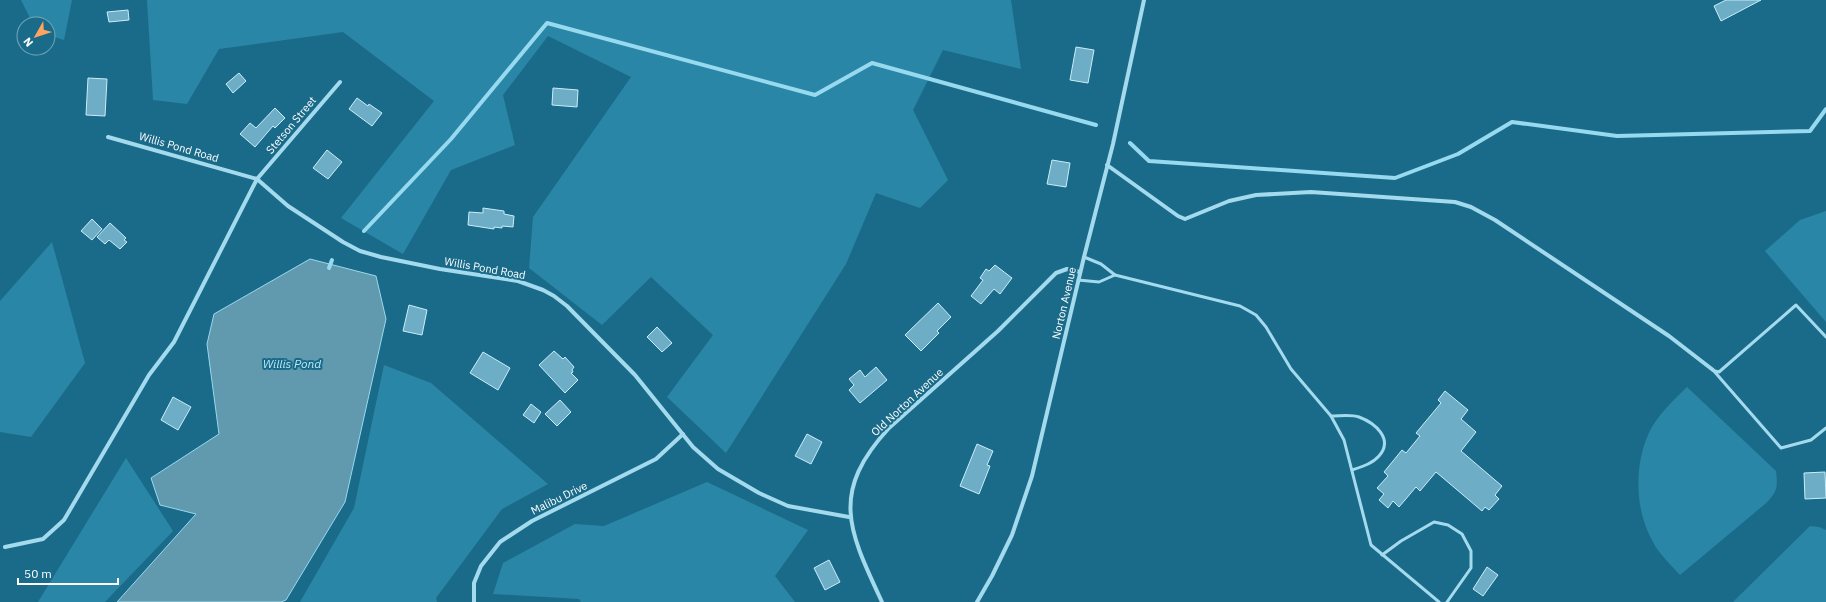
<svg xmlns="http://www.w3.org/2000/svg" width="1826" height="602" font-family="'IBM Plex Sans',sans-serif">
<rect width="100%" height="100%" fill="#1a6b8a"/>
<g fill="#2a86a6">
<path d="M 21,0 L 72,0 L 64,40 L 48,35 L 48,24 L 33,24 Z"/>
<path d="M 147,0 L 1011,0 L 1021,69 L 943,50 L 913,110 L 948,180 L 920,208 L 876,193 L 846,264 L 726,453 L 667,397 L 713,335 L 651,277 L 602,325 L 529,268 L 533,217 L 631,77 L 548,36 L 503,95 L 515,145 L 451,170 L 403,254 L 341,218 L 434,101 L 343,32 L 219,49 L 187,104 L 153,100 Z"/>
<path d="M 1826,211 L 1826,322 L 1765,251 L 1800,220 Z"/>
<path d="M 52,242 L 85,363 L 31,437 L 0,432 L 0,301 Z"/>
<path d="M 384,365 L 431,383 L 548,484 L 502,509 L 436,598 L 437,602 L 300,602 L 354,508 Z"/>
<path d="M 1687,387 L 1776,471 C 1778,488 1777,492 1765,504 L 1680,575 C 1671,565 1659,554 1653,542 C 1635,511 1634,467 1648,435 C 1656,416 1673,401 1687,387 Z"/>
<path d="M 126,458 L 173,531 L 105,602 L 38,602 Z"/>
<path d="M 707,482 L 808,530 L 775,576 L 795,602 L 581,602 L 579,599 L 493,594 L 503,563 L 575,524 L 604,526 Z"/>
<path d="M 1810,526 L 1819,527 L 1826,530 L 1826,602 L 1733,602 Z"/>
</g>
<path fill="#6199ae" stroke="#97d9ef" d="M 310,259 L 376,276 L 386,319 L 345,502 L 286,600 L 281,602 L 117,602 L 196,514 L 160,505 L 151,478 L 219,434 L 207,344 L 214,314 Z"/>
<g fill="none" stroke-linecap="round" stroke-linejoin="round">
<g stroke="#97d9ef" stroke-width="4">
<path d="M 1130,143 L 1149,161 L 1395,178 L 1458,154 L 1512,122 L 1617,136 L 1810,131 L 1826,109"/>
<path d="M 364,231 L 451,139 L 547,23 L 815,95 L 872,63 L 1096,125"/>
<path d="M 329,268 L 332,260"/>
</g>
</g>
<g fill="#6dadc5" stroke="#caedfa">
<path d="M 1726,0 L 1761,0 L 1721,21 L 1714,6 Z"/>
<path d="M 128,10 L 129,20 L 109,22 L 107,12 Z"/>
<path d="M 1076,47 L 1094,50 L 1088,83 L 1070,80 Z"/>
<path d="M 239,73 L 246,81 L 233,93 L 226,84 Z"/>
<path d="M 88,78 L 107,79 L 105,116 L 86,115 Z"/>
<path d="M 553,88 L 578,90 L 577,107 L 552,105 Z"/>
<path d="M 357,98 L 368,106 L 369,104 L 382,113 L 372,126 L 349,109 Z"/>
<path d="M 275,108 L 285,118 L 275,128 L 273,126 L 255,147 L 240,134 L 250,123 L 256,128 Z"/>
<path d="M 327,150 L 342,162 L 328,179 L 313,168 Z"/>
<path d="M 1052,160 L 1070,163 L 1066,187 L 1047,184 Z"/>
<path d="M 483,208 L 504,211 L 504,214 L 514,216 L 513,227 L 502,226 L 502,228 L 494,227 L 494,229 L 468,225 L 469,212 L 483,213 Z"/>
<path d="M 92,219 L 102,229 L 92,240 L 81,231 Z"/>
<path d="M 110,223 L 126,238 L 124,240 L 127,242 L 120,249 L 109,240 L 105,244 L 97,237 Z"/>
<path d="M 995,265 L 1012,278 L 1000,294 L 994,289 L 981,304 L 971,296 L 983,280 L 980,278 L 986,269 L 989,271 Z"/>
<path d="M 938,303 L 951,317 L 937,331 L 939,333 L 921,351 L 905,335 Z"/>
<path d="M 409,305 L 427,310 L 422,335 L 403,331 Z"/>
<path d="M 657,327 L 672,343 L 662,352 L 647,337 Z"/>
<path d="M 554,351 L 563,359 L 565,357 L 574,367 L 572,370 L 573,372 L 571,373 L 578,380 L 565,393 L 539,365 Z"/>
<path d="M 483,352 L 510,368 L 498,390 L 470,373 Z"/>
<path d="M 876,367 L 887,380 L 860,403 L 849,390 L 854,385 L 849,379 L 860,370 L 865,377 Z"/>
<path d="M 1445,391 L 1468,410 L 1461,419 L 1476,432 L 1461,451 L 1502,486 L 1495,495 L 1499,499 L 1489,510 L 1485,507 L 1482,511 L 1436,472 L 1420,491 L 1416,487 L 1399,507 L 1393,501 L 1388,508 L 1379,500 L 1384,494 L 1377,488 L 1388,476 L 1384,472 L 1402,450 L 1406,453 L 1420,436 L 1416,433 L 1441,403 L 1438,400 Z"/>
<path d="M 173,397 L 191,407 L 178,430 L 161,420 Z"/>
<path d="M 560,400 L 571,412 L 557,426 L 545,414 Z"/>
<path d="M 531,404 L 541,412 L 534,423 L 523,415 Z"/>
<path d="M 807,434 L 822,442 L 811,464 L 795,456 Z"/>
<path d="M 977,444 L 993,451 L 987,465 L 990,466 L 979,494 L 960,486 Z"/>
<path d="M 1825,472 L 1826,498 L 1805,499 L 1804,473 Z"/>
<path d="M 829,560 L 840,582 L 825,590 L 814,568 Z"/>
<path d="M 1487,567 L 1498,575 L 1483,596 L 1473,589 Z"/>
</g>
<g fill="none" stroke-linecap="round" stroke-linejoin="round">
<g stroke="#a4daed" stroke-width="3">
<path d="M 1115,275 L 1240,306 L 1256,315 L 1266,327 L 1291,369 L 1331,416 L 1344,440 L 1371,545 L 1439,602"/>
<path d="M 1078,280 L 1099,282 L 1115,275 L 1101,264 L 1084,257"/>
<path d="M 1713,370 L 1781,448 L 1811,440 L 1826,428"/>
<path d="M 1715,371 L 1719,372 L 1796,305 L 1826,337"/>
<path d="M 1331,416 C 1340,416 1351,414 1359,417 C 1375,423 1394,439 1379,456 C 1372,464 1361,467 1352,470"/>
<path d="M 1382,555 L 1401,541 L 1434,522 L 1448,525 L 1462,534 L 1471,551 L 1471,568 L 1447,602"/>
</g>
<g stroke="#a4daed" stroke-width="4">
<path d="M 108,137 L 257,179 L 288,206 L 343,242 L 360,251 L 381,257 L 440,269 L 518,281 L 543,290 L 554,296 L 567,306 L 635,375 L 693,447 L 718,469 L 759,493 L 788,506 L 849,517"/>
<path d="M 1107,165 L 1178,216 L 1185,219 L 1229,201 L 1256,195 L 1311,192 L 1455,202 L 1471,207 L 1495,220 L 1669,336 L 1713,370"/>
<path d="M 5,547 L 43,539 L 64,520 L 149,375 L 174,342 L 257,179 L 340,82"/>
<path d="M 474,602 L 474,583 L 481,566 L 500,542 L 532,521 L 656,459 L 683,434"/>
<path d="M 882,602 C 849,531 829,493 889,428 L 998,331 L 1056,273 L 1067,269 L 1080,272"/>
<path d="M 977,602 L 992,576 L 1012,535 L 1032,476 L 1084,257 L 1113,144 L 1144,0"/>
</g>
</g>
<g text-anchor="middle" stroke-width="4" stroke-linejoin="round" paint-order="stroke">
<g font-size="11" fill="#fff" stroke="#1a6b8a">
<text transform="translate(291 125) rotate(-50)" y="4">Stetson Street</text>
<text transform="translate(179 147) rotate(16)" y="4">Willis Pond Road</text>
<text transform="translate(485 268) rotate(10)" y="4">Willis Pond Road</text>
<text transform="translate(1064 303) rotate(-77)" y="4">Norton Avenue</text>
<text transform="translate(907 402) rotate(-43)" y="4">Old Norton Avenue</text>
<text transform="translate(559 498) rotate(-26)" y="4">Malibu Drive</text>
</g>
<g font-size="12" font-style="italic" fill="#bce7f6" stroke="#1a6b8a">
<text x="292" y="368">Willis Pond</text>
</g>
</g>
<g transform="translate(36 36) rotate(231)"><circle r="19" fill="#1a6b8a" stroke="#76a6b9"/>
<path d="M0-3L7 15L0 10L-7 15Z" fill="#ffa460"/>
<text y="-6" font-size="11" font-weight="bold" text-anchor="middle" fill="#ffffff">N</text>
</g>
<path d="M18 578v6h100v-6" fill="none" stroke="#ffffff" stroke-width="2"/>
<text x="24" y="578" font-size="12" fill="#ffffff" stroke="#1a6b8a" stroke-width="3" paint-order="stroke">50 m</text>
</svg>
